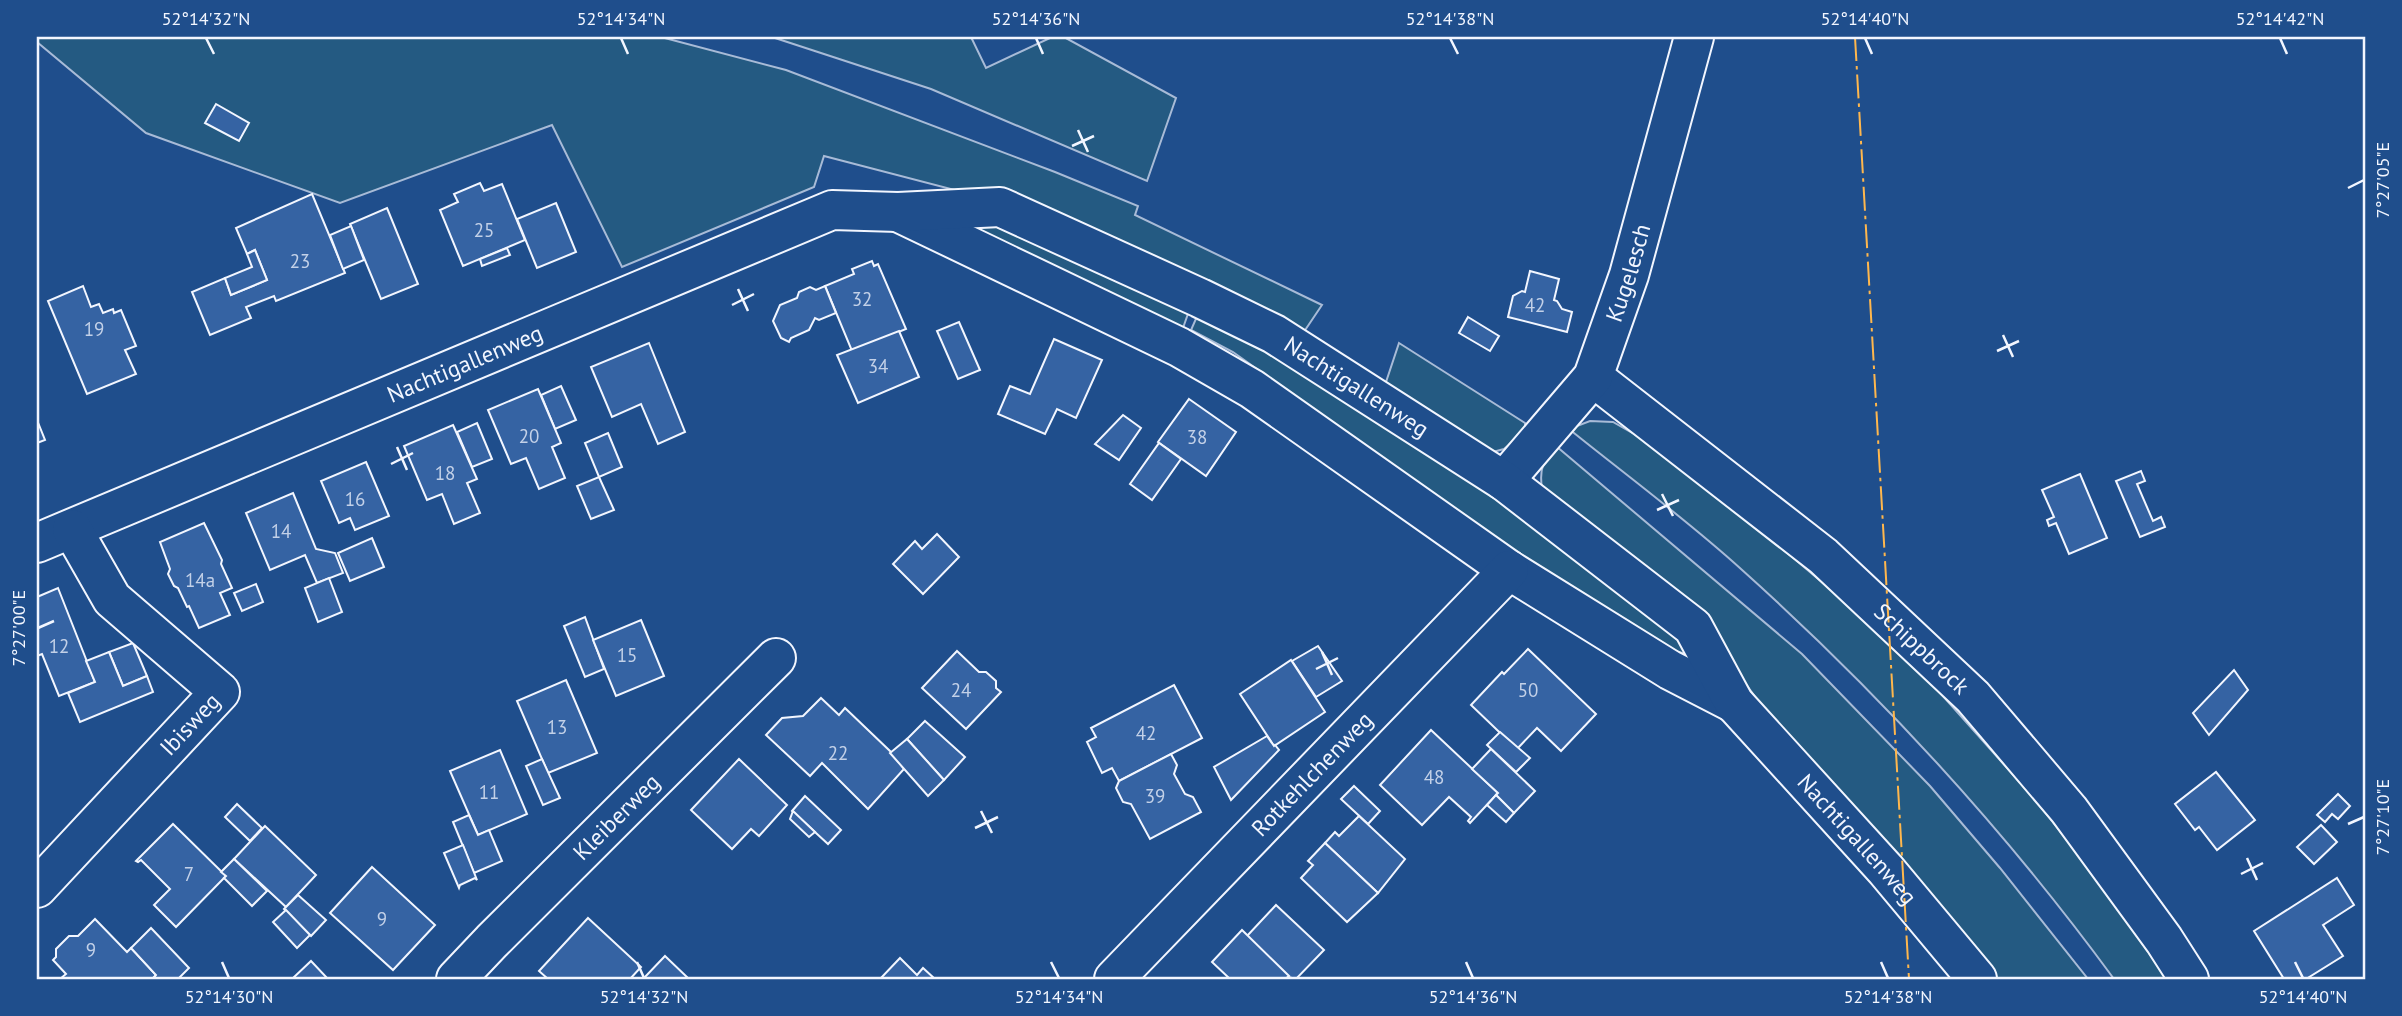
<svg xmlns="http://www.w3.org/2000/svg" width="2402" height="1016" font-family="'PT Sans',sans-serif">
<rect width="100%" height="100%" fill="#1f4e8c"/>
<g fill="#245a82" stroke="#a8bbd7" stroke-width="2">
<path d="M 37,37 L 661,37 L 786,70 L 1055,172 L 1138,206 L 1135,215 L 1322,305 L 1285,360 C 1420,442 1548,534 1675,628 L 1686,654 L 1675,651 L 1514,552 L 1233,352 L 1191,330 L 1199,312 L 1039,212 L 824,156 L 814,187 L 622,267 L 552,125 L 340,203 L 146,133 L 37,42 Z"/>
<path d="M 772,37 L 971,37 L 986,68 L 1052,37 L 1064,37 L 1176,98 L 1147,181 L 931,89 Z"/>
<path d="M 981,219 L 1190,308 L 1183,328 L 968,228 Z"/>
<path d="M 1399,343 L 1525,423 L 1525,431 L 1504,449 L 1489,453 L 1384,388 Z"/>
<path d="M 1590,421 L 1613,422 L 1641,438 L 1791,556 L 1869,622 L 1926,677 L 2032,796 L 2094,874 L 2167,979 L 2114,979 C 2005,830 1878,692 1741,569 C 1686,519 1626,475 1569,429 Z"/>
<path d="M 1556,446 L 1802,654 L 1930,786 L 2000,868 L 2088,979 L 1995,979 L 1763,708 L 1743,680 L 1542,488 C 1539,469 1543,461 1556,446 Z"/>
</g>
<g fill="#3563a3" stroke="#f2f6ff" stroke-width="2">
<path d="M 216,104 L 249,123 L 239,141 L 205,123 Z"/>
<path d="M 480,183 L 484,191 L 502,184 L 525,240 L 463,266 L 440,210 L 458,202 L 454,194 Z"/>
<path d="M 312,194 L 345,273 L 276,301 L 274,296 L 246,307 L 251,318 L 210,335 L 192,292 L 225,278 L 231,295 L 267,280 L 255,250 L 247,254 L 236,228 Z"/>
<path d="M 556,203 L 576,252 L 537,268 L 517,219 Z"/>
<path d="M 387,208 L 418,284 L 381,299 L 350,224 Z"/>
<path d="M 351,226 L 364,260 L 343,269 L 330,235 Z"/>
<path d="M 507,248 L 510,255 L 482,266 L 480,259 Z"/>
<path d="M 255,250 L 267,280 L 231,295 L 225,278 L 252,267 L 247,254 Z"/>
<path d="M 872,261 L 874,266 L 878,264 L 906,329 L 852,351 L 825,286 L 854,274 L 852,269 Z"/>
<path d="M 1530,271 L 1559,279 L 1554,300 L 1557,301 L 1562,309 L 1572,312 L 1567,332 L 1508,317 L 1513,296 L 1522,291 L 1525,292 Z"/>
<path d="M 83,286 L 91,307 L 99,304 L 103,313 L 113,309 L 114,313 L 121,310 L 136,346 L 125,350 L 136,374 L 87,394 L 48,301 Z"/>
<path d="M 825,286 L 836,313 L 819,320 L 815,318 L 809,330 L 791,338 L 789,342 L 781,338 L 773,321 L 780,305 L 797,298 L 799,292 L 810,287 L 816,290 Z"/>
<path d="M 1468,317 L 1499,336 L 1490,351 L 1459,333 Z"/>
<path d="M 959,322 L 980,370 L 958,379 L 937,331 Z"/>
<path d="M 899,331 L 919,377 L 858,403 L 837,355 Z"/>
<path d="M 1054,339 L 1102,360 L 1076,418 L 1057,409 L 1045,434 L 998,414 L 1010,386 L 1030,394 Z"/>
<path d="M 649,343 L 685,432 L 658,444 L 641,404 L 612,417 L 591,367 Z"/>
<path d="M 561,386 L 576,420 L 555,429 L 541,395 Z"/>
<path d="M 538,389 L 561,443 L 552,447 L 565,478 L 539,489 L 526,458 L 511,464 L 488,410 Z"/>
<path d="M 1189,399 L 1236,432 L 1206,476 L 1158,442 Z"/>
<path d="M 1123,415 L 1141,428 L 1119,460 L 1095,444 Z"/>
<path d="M 37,420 L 45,440 L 37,443 Z"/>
<path d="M 477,423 L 492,459 L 472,467 L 457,432 Z"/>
<path d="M 453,425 L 477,479 L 467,483 L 480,513 L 454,524 L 442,494 L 427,500 L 404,446 Z"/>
<path d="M 608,433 L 622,467 L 599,477 L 585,443 Z"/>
<path d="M 1159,443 L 1181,459 L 1152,500 L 1130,484 Z"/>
<path d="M 366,462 L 389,516 L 355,530 L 350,518 L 339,523 L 321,481 Z"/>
<path d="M 2141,471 L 2145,481 L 2137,484 L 2153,521 L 2161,517 L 2165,527 L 2140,537 L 2116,481 Z"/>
<path d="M 2080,474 L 2107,538 L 2069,554 L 2056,523 L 2049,526 L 2047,520 L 2054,517 L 2042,490 Z"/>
<path d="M 599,477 L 614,510 L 591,519 L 577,486 Z"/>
<path d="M 293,493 L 316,549 L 335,553 L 343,573 L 317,583 L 305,555 L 270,570 L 246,513 Z"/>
<path d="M 204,523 L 222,560 L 221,564 L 232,588 L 220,593 L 230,615 L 199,628 L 189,606 L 187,607 L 178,588 L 174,586 L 168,574 L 170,569 L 160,542 Z"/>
<path d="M 937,534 L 959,557 L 923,594 L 893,564 L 915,541 L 922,549 Z"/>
<path d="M 372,538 L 384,567 L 350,581 L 338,553 Z"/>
<path d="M 329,578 L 342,612 L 318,622 L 305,588 Z"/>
<path d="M 256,584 L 263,602 L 242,611 L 234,593 Z"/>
<path d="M 58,588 L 95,682 L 59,696 L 42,654 L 37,656 L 37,597 Z"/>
<path d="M 585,617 L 604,669 L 585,677 L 564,626 Z"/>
<path d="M 641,620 L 664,676 L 616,696 L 593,640 Z"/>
<path d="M 133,643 L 147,676 L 123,686 L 109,652 Z"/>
<path d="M 1318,646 L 1342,681 L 1316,697 L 1292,661 Z"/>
<path d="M 1528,649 L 1596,714 L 1561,751 L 1537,728 L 1517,749 L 1471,705 L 1502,672 L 1504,674 Z"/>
<path d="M 957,651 L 979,672 L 986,672 L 996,681 L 996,688 L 1001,692 L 966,729 L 922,688 Z"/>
<path d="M 109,652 L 123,686 L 147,676 L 153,692 L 80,722 L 68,693 L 95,682 L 86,661 Z"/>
<path d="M 1291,660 L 1325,712 L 1274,746 L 1240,694 Z"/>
<path d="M 2234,670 L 2248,690 L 2209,735 L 2193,713 Z"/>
<path d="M 566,680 L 597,753 L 548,773 L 517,701 Z"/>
<path d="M 1174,685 L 1202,738 L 1119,781 L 1112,768 L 1102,773 L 1087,742 L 1096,737 L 1091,728 Z"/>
<path d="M 821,698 L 839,715 L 845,708 L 891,752 L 904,769 L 868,809 L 822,763 L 810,776 L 766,735 L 782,718 L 803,716 Z"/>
<path d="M 925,721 L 965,757 L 944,780 L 907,739 Z"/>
<path d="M 1431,730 L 1498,793 L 1470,823 L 1468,821 L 1471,817 L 1449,797 L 1422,825 L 1380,785 Z"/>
<path d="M 1500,732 L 1530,758 L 1516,772 L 1487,745 Z"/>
<path d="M 1267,736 L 1274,746 L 1275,745 L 1279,750 L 1231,800 L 1214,767 Z"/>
<path d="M 907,739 L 944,780 L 928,796 L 890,753 Z"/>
<path d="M 1491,749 L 1535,791 L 1514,813 L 1496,795 L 1498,793 L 1472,769 Z"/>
<path d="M 500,750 L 527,814 L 478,835 L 450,771 Z"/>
<path d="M 1171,754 L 1177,765 L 1174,774 L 1185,794 L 1193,797 L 1201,812 L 1150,839 L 1131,804 L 1123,802 L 1116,788 L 1119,781 Z"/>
<path d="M 542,759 L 560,798 L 543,805 L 526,766 Z"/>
<path d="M 739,759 L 787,805 L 759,836 L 751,829 L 732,849 L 691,810 Z"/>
<path d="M 2216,772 L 2255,820 L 2217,850 L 2199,827 L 2195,830 L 2175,804 Z"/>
<path d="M 1354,786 L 1380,811 L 1368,824 L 1341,799 Z"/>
<path d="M 2338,794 L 2350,806 L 2338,819 L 2332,814 L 2325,822 L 2317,815 Z"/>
<path d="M 1496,795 L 1514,813 L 1506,822 L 1487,805 Z"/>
<path d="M 805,796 L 841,830 L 828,844 L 792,811 Z"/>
<path d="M 237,804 L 262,828 L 250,841 L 225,817 Z"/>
<path d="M 793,811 L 815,832 L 809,837 L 790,819 Z"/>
<path d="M 469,815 L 478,835 L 489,830 L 502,861 L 474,873 L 453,822 Z"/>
<path d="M 1359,816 L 1405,859 L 1378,893 L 1325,843 L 1335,832 L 1339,836 Z"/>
<path d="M 173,824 L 226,876 L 176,927 L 154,905 L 170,889 L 141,860 L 138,862 L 136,861 Z"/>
<path d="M 2321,825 L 2337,842 L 2314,864 L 2297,847 Z"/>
<path d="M 265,826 L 316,875 L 286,907 L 234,859 Z"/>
<path d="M 1325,843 L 1378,893 L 1347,922 L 1301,878 L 1313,865 L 1308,861 Z"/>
<path d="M 463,845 L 477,880 L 475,878 L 460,885 L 459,888 L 444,853 Z"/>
<path d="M 234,859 L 267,891 L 252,906 L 224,878 L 226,876 L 221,872 Z"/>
<path d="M 372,867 L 435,925 L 393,970 L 330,913 Z"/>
<path d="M 2337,878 L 2354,905 L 2323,925 L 2343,956 L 2306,979 L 2284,979 L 2254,931 Z"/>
<path d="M 298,895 L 326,920 L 311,936 L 284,909 Z"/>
<path d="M 1276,905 L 1324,950 L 1296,979 L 1288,977 L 1247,936 Z"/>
<path d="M 286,910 L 310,935 L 297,948 L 273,922 Z"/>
<path d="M 588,918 L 641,967 L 630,979 L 548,979 L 539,971 Z"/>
<path d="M 95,919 L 127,952 L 131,948 L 156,975 L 152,979 L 60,979 L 66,974 L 53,960 L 56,957 L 56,949 L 69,936 L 78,936 Z"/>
<path d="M 151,928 L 189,968 L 178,979 L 153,979 L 156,975 L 131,948 Z"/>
<path d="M 1242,930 L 1289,976 L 1285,979 L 1230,979 L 1212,962 Z"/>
<path d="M 665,956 L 689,979 L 643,979 Z"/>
<path d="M 900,958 L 917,975 L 923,968 L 935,979 L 880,979 Z"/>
<path d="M 311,961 L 328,979 L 292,979 Z"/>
</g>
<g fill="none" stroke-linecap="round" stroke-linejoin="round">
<defs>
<g id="minor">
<path d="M 900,213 L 1179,347 L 1252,389 L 1509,570 L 1670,670 L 1734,703"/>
<path id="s1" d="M 1593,377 L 1823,556 L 1973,697 L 2069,810 L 2164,940 L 2189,979"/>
<path id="s2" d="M 1504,481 L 1593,377 L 1629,275 L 1694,37"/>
<path id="s3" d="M 37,543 L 832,210 L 898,212 L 1000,207 L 1200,298 L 1274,334 L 1504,481 L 1693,627 L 1734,703 L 1886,870 L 1977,979"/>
<path id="s4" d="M 37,888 L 220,692 L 112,599 L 72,529"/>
<path id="s5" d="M 456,979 L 492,941 L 776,658"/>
<path id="s6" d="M 1114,979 L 1509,570"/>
</g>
</defs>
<use href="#minor" stroke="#f2f6ff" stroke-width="42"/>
<use href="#minor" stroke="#1f4e8c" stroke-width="38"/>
<path stroke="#ffb74d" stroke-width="2" stroke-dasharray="24 5 3.5 5" stroke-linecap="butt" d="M 1855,37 L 1909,979"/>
</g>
<path fill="none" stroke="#f2f6ff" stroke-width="2.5" d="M 206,38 L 214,54M 621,38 L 628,54M 1036,38 L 1043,54M 1450,38 L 1458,54M 1865,38 L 1872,54M 2280,38 L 2287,54M 1078,130 L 1088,152M 1072,146 L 1094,136M 2348,188 L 2364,180M 738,289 L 748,311M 732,305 L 754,294M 2003,335 L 2013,357M 1997,351 L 2019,341M 397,447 L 407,470M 391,464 L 413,453M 1662,494 L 1673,516M 1657,510 L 1679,500M 38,628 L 54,621M 1322,652 L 1332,675M 1316,669 L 1338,658M 981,811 L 992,833M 2348,824 L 2364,817M 975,828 L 998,817M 2247,858 L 2257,880M 2241,874 L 2263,863M 222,962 L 229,978M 637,962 L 644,978M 1051,962 L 1059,978M 1466,962 L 1473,978M 1881,962 L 1888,978M 2295,962 L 2303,978"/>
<g text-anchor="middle" stroke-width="5" stroke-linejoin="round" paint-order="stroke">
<g font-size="19" fill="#c3d1e8">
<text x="484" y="237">25</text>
<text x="300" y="268">23</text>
<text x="862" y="306">32</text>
<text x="1535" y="312">42</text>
<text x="94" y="336">19</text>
<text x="878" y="373">34</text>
<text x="529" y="443">20</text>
<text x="1197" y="444">38</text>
<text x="445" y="480">18</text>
<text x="355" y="506">16</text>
<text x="281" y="538">14</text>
<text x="200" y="587">14a</text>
<text x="59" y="653">12</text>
<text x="627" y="662">15</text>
<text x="961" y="697">24</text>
<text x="1528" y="697">50</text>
<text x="557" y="734">13</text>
<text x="1146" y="740">42</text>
<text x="838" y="760">22</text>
<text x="1434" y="784">48</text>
<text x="489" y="799">11</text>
<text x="1155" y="803">39</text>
<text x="189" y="881">7</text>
<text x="382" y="926">9</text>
<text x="91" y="957">9</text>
</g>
<g font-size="23" fill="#f2f6ff" stroke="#1f4e8c">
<text dy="8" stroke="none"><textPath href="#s2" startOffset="247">Kugelesch</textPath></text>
<text dy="8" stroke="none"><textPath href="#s3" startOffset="464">Nachtigallenweg</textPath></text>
<text dy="8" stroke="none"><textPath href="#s3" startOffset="1430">Nachtigallenweg</textPath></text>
<text dy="8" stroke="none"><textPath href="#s1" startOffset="427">Schippbrock</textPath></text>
<text dy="8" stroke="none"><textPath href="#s4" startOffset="224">Ibisweg</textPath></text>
<text dy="8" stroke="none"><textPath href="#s6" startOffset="285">Rotkehlchenweg</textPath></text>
<text dy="8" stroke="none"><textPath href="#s5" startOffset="228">Kleiberweg</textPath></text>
<text dy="8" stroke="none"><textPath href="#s3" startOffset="2114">Nachtigallenweg</textPath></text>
</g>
</g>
<rect width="2402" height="1016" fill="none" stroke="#1f4e8c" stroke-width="77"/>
<rect x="38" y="38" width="2326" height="940" fill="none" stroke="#f2f6ff" stroke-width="2.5"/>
<g font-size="18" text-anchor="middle" fill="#f2f6ff">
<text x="206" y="25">52°14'32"N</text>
<text x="621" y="25">52°14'34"N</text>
<text x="1036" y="25">52°14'36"N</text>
<text x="1450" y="25">52°14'38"N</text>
<text x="1865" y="25">52°14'40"N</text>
<text x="2280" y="25">52°14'42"N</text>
<text transform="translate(2383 180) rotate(-90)" y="6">7°27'05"E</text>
<text transform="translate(19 628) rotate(-90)" y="6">7°27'00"E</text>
<text transform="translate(2383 817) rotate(-90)" y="6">7°27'10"E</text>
<text x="229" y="1003">52°14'30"N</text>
<text x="644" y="1003">52°14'32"N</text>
<text x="1059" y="1003">52°14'34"N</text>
<text x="1473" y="1003">52°14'36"N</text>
<text x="1888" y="1003">52°14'38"N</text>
<text x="2303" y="1003">52°14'40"N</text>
</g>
</svg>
